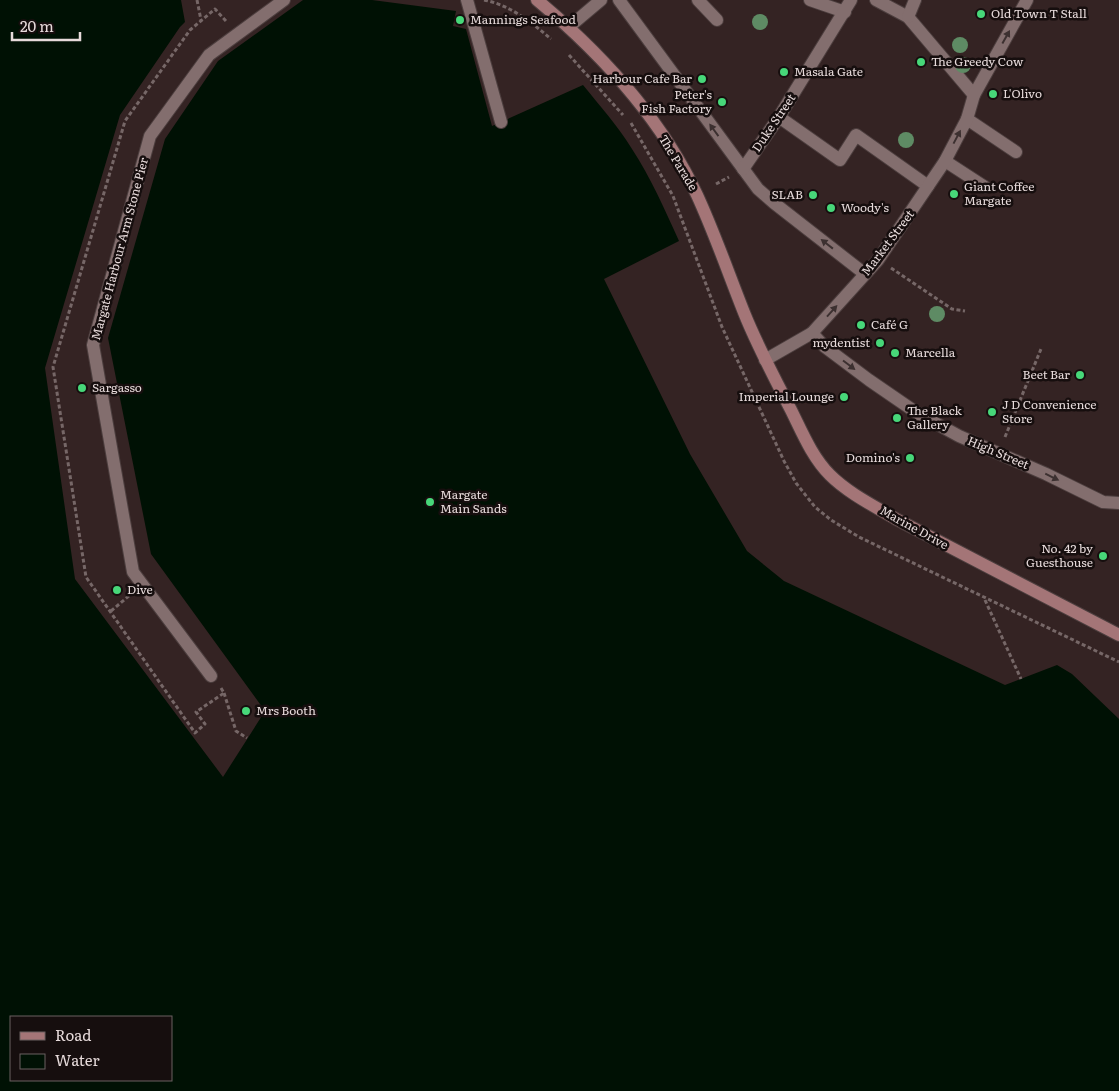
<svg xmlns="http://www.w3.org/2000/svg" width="1119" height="1091" font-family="Literata,serif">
<rect width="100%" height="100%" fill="#342323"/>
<path fill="#001104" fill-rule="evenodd" d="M 0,0 L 181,0 L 185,22 L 180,27 L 120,115 L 45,368 L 75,579 L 223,777 L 265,711 L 151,554 L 108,338 L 165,139 L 218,61 L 303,0 L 372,0 L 456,11 L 453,26 L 466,29 L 492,126 L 583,85 C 600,106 618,126 632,149 C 651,178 665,210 679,241 L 604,279 L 690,454 L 747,551 L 784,581 L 1005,685 L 1057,665 L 1072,674 L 1119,719 L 1119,1091 L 0,1091 ZM 11,1017 L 171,1017 L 171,1080 L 11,1080 Z"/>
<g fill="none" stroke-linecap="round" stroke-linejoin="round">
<defs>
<g id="service">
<path d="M 467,0 L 501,122"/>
<path d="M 779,117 L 840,160 L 856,135 L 928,186"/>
<path d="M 945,161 L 985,187"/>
<path d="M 211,676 L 133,572 L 93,345 L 150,136 L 209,55 L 284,0"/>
</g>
<g id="pedestrian">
<path d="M 876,0 L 908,17 L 974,95"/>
<path d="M 908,17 L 915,0"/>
</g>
<g id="minor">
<path d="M 619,0 L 758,189 L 774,203 L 865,274"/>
<path d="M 698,0 L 717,20"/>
<path d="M 810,0 L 845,12"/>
<path d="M 569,27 L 601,0"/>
<path d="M 967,119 L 1016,152"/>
<path d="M 743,169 L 779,117 L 851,0"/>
<path d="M 812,333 L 825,347 L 869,380 L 917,413 L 959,436 L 1046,474 L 1103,502 L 1119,503"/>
<path d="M 765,360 L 812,333 L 878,260 L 945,161 L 967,119 L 974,95 L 1027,0"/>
</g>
<path id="secondary" d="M 537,0 C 602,54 661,118 697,195 C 715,234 729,275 745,315 C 758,347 775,379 791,410 C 802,432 812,457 830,475 C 848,493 874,506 896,519 L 1119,635"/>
</defs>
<use href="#service" stroke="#4c3e3e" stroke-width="14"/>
<use href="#pedestrian" stroke="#4c3e3e" stroke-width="14"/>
<use href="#minor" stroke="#4c3e3e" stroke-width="14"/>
<use href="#secondary" stroke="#4c3e3e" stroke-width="14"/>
<g stroke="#766767" stroke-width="3" stroke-dasharray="4 2.5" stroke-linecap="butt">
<path d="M 197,0 L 201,20"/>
<path d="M 484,0 C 510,5 531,22 551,39"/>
<path d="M 569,55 L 623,115"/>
<path d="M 631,123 L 673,196 L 722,327 L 784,461 L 796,483 L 815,507 L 831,520 L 859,537 L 1119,662"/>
<path d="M 716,184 L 729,177"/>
<path d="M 891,268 L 952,309 L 965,311"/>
<path d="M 1005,437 L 1041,349"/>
<path d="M 985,600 L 1021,679"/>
<path d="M 111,611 L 130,595"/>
<path d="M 221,688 L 224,693 L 196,712 L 205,724 L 195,733 L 86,577 L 53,367 L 125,121 L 190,30 L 215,9 L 226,21"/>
<path d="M 224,693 L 236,731 L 247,738"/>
</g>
<use href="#service" stroke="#836e6e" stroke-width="12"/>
<use href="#pedestrian" stroke="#836e6e" stroke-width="12"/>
<use href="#minor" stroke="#836e6e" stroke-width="12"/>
<use href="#secondary" stroke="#a47577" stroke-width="12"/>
</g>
<g fill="#5e8b64">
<circle cx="760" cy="22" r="8"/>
<circle cx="960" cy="45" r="8"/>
<circle cx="963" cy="65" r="8"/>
<circle cx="906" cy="140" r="8"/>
<circle cx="937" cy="314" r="8"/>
</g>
<defs><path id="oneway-solid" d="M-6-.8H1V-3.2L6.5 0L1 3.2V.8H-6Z" transform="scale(1.25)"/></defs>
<g fill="#3c3030">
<use href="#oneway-solid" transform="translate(1006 37) rotate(-61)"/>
<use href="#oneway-solid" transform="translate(714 130) rotate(-126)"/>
<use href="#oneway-solid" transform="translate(957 137) rotate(-62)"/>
<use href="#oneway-solid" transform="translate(827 244) rotate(-142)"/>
<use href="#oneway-solid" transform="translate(832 311) rotate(-48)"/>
<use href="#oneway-solid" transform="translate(849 365) rotate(37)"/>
<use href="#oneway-solid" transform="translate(1052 477) rotate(26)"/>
</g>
<g fill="#47d779" stroke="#160e0e" stroke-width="2">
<circle cx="981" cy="14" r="5"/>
<circle cx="460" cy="20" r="5"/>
<circle cx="921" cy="62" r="5"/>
<circle cx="784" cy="72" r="5"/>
<circle cx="702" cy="79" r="5"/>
<circle cx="993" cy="94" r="5"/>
<circle cx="722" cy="102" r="5"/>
<circle cx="954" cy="194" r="5"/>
<circle cx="813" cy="195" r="5"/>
<circle cx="831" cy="208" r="5"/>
<circle cx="861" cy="325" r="5"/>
<circle cx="880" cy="343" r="5"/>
<circle cx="895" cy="353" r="5"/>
<circle cx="1080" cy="375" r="5"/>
<circle cx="82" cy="388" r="5"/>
<circle cx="844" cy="397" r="5"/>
<circle cx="992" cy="412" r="5"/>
<circle cx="897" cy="418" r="5"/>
<circle cx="910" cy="458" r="5"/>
<circle cx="430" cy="502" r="5"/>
<circle cx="1103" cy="556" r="5"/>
<circle cx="117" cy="590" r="5"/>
<circle cx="246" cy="711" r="5"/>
</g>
<g text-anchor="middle" stroke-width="5" stroke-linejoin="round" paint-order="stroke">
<g font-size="12" fill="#e7dbdb" stroke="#160e0e" text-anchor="start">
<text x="991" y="18">Old Town T Stall</text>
<text x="470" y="24">Mannings Seafood</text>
<text x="931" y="66">The Greedy Cow</text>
<text x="794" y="76">Masala Gate</text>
<text x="692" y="83" text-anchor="end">Harbour Cafe Bar</text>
<text x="1003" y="98">L'Olivo</text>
<text x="712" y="99" text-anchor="end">Peter's<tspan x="712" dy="14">Fish Factory</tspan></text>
<text x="964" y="191">Giant Coffee<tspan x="964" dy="14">Margate</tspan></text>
<text x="803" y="199" text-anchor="end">SLAB</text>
<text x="841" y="212">Woody's</text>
<text x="871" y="329">Café G</text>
<text x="870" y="347" text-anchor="end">mydentist</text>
<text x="905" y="357">Marcella</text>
<text x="1070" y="379" text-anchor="end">Beet Bar</text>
<text x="92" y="392">Sargasso</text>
<text x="834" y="401" text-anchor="end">Imperial Lounge</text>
<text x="1002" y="409">J D Convenience<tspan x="1002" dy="14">Store</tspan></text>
<text x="907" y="415">The Black<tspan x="907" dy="14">Gallery</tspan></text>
<text x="900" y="462" text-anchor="end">Domino's</text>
<text x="440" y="499">Margate<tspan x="440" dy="14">Main Sands</tspan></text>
<text x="1093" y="553" text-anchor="end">No. 42 by<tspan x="1093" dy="14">Guesthouse</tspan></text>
<text x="127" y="594">Dive</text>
<text x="256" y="715">Mrs Booth</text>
</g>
<g font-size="12" fill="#e7dbdb" stroke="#160e0e">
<text transform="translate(774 123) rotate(-56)" y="4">Duke Street</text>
<text transform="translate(678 163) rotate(59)" y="4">The Parade</text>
<text transform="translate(888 243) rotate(-53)" y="4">Market Street</text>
<text transform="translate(120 249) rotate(-75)" y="4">Margate Harbour Arm Stone Pier</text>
<text transform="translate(998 453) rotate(23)" y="4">High Street</text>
<text transform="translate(914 528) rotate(29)" y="4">Marine Drive</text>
</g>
</g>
<rect x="10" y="1016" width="162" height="65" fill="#160e0e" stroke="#6a6060"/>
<rect x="20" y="1032" width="25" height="8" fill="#a47577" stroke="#6a6060"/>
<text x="55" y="1041" font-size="15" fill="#e7dbdb">Road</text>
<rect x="20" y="1054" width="25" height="15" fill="#001104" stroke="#6a6060"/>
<text x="55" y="1066" font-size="15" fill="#e7dbdb">Water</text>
<path d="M12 32v8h68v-8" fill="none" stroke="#e7dbdb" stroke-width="2.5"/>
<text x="20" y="32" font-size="15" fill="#e7dbdb" stroke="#160e0e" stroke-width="4" paint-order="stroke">20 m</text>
</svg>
